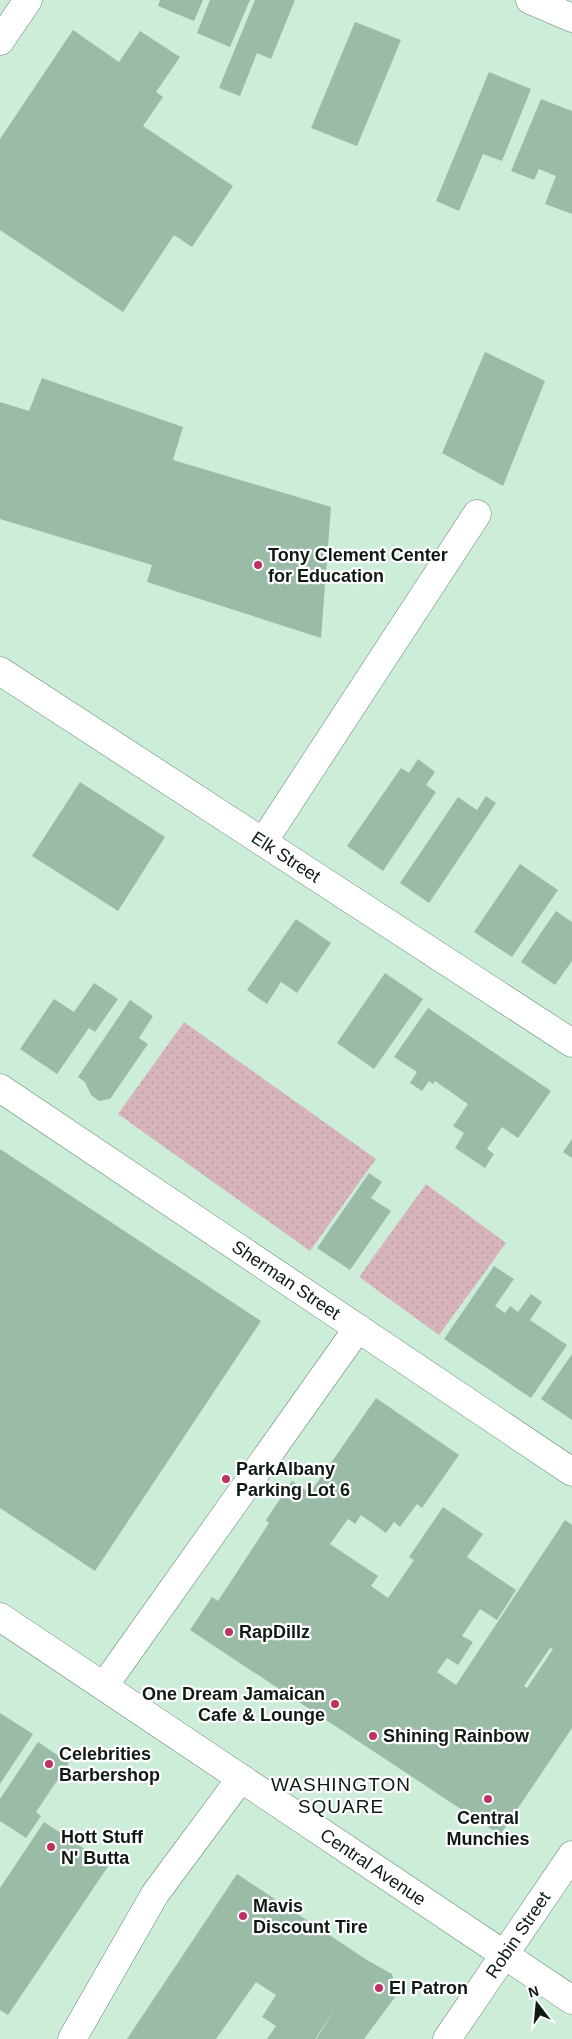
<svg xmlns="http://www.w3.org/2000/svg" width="572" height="2039" font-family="Helvetica,sans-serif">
<defs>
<pattern id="grass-dots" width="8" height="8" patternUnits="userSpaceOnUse" patternTransform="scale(1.25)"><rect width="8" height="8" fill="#d7b4bb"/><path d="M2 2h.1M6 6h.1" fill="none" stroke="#b79aa0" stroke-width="1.8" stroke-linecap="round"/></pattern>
</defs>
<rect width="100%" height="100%" fill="#cceed8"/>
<g fill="url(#grass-dots)">
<path d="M 184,1022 L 376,1159 L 310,1251 L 118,1114 Z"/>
<path d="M 426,1184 L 506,1243 L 439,1335 L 359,1277 Z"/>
</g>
<g fill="#9abca6" fill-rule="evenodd">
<path d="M 160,0 L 203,0 L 194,21 L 158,6 Z"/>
<path d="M 210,0 L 250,0 L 230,47 L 197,33 Z"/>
<path d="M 255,0 L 295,0 L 271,59 L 257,53 L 240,96 L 219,88 Z"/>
<path d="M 355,22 L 401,40 L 357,146 L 311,128 Z"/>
<path d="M 73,30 L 119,62 L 140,31 L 180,57 L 156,92 L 163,97 L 143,126 L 233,186 L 192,247 L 174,235 L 123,312 L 0,230 L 0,139 Z"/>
<path d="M 489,72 L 531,89 L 502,161 L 483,154 L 459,211 L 436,201 Z"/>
<path d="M 541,99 L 572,111 L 572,214 L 545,204 L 556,176 L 539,169 L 534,180 L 511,171 Z"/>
<path d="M 485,352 L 545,381 L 503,486 L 442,453 Z"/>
<path d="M 42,378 L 183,427 L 173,460 L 331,507 L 321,638 L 147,582 L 152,565 L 0,519 L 0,402 L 29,411 Z"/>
<path d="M 418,759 L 435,772 L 426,785 L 436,792 L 383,871 L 347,846 L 401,768 L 409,773 Z"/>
<path d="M 80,782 L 165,837 L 118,911 L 32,856 Z"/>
<path d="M 486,796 L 496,803 L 429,903 L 400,883 L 458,797 L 477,810 Z"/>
<path d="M 520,864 L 558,890 L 512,957 L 474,932 Z"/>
<path d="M 556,911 L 572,922 L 572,961 L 555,985 L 521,962 Z"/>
<path d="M 296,919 L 331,943 L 297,993 L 281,982 L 267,1004 L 247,990 Z"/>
<path d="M 385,973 L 423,999 L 374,1069 L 337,1043 Z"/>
<path d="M 94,983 L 118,999 L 95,1032 L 89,1028 L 57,1074 L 20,1049 L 54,999 L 74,1012 Z"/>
<path d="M 130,1000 L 153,1016 L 139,1038 L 148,1044 L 110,1099 L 99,1101 L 91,1095 L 85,1082 L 78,1077 Z"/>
<path d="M 428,1008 L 551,1091 L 518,1138 L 502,1127 L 487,1149 L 494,1154 L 485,1168 L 455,1148 L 464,1133 L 453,1126 L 468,1104 L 435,1081 L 433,1084 L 429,1081 L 422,1091 L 410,1083 L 417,1072 L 394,1057 Z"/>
<path d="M 572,1139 L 572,1158 L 563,1152 Z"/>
<path d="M 0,1149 L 261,1321 L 95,1571 L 0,1508 Z"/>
<path d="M 369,1173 L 382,1182 L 371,1198 L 391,1211 L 350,1270 L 317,1248 Z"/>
<path d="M 494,1266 L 514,1279 L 495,1306 L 505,1313 L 510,1306 L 518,1312 L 531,1294 L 542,1302 L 530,1320 L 567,1345 L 531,1398 L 444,1339 Z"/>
<path d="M 572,1354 L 572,1420 L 541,1399 Z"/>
<path d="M 376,1398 L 459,1455 L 422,1508 L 417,1504 L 400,1527 L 394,1522 L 386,1533 L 361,1515 L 355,1524 L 348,1519 L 330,1544 L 378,1576 L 371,1586 L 388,1598 L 414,1560 L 409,1557 L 443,1507 L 483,1534 L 467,1557 L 516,1590 L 497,1620 L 480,1609 L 462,1636 L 473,1642 L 458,1665 L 447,1658 L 437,1672 L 456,1685 L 565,1520 L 572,1525 L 572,1728 L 500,1835 L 190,1630 L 212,1597 L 218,1601 L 269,1523 L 266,1520 L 292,1481 L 310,1493 ZM 550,1648 L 553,1649 L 527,1688 L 524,1686 Z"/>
<path d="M 0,1713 L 33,1734 L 0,1784 Z"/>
<path d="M 38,1742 L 69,1763 L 36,1812 L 41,1816 L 26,1838 L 0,1821 L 0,1799 Z"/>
<path d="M 44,1822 L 109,1865 L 8,2015 L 0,2010 L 0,1888 Z"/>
<path d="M 237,1874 L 367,1960 L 392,1974 L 398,1993 L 364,2039 L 316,2039 L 337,2006 L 315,2039 L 267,2039 L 276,2026 L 262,2017 L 276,1995 L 256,1982 L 216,2039 L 127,2039 Z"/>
</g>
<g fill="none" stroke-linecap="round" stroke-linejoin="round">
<defs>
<g id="minor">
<path d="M 530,0 L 572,18"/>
<path d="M 0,41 L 28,0"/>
<path d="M 0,671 L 572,1043"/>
<path d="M 263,842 L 477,514"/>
<path d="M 0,1088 L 572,1472"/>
<path d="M 104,1686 L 358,1328"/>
<path d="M 72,2039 L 155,1894 L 241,1778"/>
<path d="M 447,2039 L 572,1855"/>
</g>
<path id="major" d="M 0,1617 L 572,2000"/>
</defs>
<use href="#minor" stroke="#688673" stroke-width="29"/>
<use href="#major" stroke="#688673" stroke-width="29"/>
<use href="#minor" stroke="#fff" stroke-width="28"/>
<use href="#major" stroke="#fff" stroke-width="28"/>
</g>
<g fill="#bd3165" stroke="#fff" stroke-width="2">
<circle cx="258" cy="565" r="5"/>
<circle cx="226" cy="1479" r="5"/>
<circle cx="229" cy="1632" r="5"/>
<circle cx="335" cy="1704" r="5"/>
<circle cx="373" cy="1736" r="5"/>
<circle cx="49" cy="1764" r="5"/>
<circle cx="488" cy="1799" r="5"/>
<circle cx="51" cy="1847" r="5"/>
<circle cx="243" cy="1916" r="5"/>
<circle cx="379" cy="1988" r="5"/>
</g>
<g text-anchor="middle" stroke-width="4.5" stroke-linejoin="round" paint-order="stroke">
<g font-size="18" font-weight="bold" fill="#0e1a13" stroke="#fff" text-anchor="start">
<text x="268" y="561">Tony Clement Center<tspan x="268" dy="21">for Education</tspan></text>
<text x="236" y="1475">ParkAlbany<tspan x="236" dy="21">Parking Lot 6</tspan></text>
<text x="239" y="1638">RapDillz</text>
<text x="325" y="1700" text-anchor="end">One Dream Jamaican<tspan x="325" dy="21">Cafe &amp; Lounge</tspan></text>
<text x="383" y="1742">Shining Rainbow</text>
<text x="59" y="1760">Celebrities<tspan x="59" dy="21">Barbershop</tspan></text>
<text x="488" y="1824" text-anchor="middle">Central<tspan x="488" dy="21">Munchies</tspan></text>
<text x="61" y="1843">Hott Stuff<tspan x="61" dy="21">N' Butta</tspan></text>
<text x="253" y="1912">Mavis<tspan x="253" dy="21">Discount Tire</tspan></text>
<text x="389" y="1994">El Patron</text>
</g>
<g font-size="18" fill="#0e1a13" stroke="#fff">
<text transform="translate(286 857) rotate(33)" y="6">Elk Street</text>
<text transform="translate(286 1280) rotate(34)" y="6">Sherman Street</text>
<text transform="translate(373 1867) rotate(34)" y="6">Central Avenue</text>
<text transform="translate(518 1935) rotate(-56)" y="6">Robin Street</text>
</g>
<g font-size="19" letter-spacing="1" fill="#0e1a13" stroke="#fff">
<text x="341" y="1791">WASHINGTON<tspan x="341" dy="22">SQUARE</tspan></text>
</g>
</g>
<g transform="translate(537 2004) rotate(344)" stroke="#ffffff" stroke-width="4" paint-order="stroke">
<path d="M0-4L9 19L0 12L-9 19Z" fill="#0e1a13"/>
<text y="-8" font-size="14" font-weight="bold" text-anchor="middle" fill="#0e1a13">N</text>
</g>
</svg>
